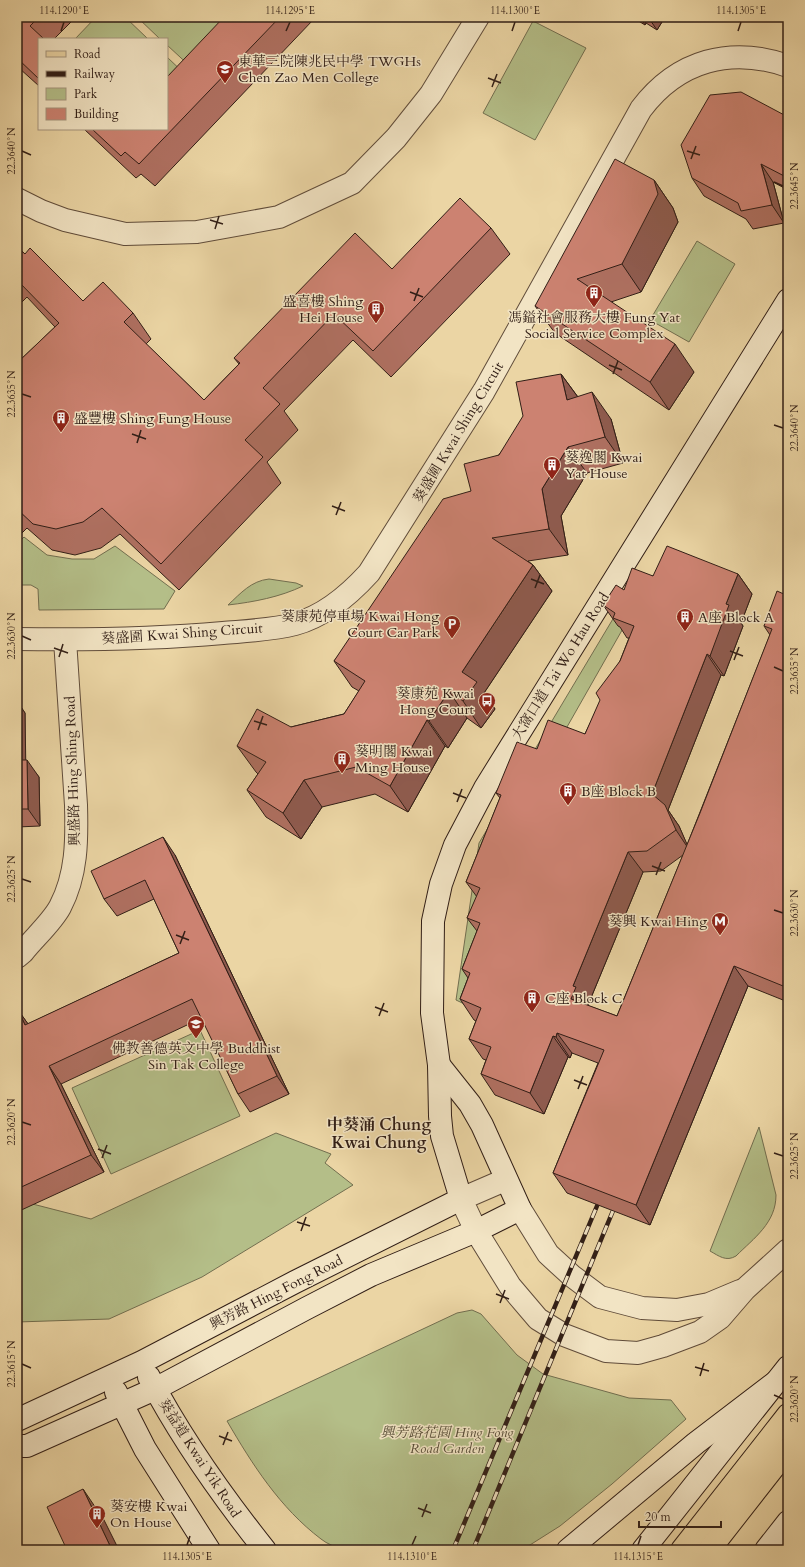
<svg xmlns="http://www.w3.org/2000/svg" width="805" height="1567" font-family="Cardo,'Noto Serif TC',serif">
<rect width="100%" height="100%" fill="#ebd5a4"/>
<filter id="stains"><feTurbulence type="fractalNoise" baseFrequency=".005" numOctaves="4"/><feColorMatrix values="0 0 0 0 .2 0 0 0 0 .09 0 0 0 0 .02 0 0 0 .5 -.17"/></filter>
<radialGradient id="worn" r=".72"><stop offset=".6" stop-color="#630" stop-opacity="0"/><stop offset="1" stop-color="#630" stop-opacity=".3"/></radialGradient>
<g fill="#b4be88" stroke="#726e4f">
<path d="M 96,17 L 125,17 L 148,39 L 75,39 Z"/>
<path d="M 137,17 L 227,17 L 194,70 L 167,45 L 167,39 L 160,39 Z"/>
<path d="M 533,21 L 586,48 L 535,140 L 483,113 Z"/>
<path d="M 167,57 L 188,77 L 167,98 Z"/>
<path d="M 697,241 L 735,264 L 689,342 L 650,320 Z"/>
<path d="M 24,537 L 47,555 L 72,559 L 94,559 L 115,546 L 175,591 L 164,609 L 39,610 L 38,589 L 31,585 L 17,585 L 17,544 Z"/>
<path d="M 664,575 L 646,588 L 509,829 L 477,1010 L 456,1000 L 479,843 L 638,577 Z"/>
<path d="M 269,579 L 296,583 L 303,586 C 280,597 254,602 228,605 C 241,593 251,581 269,579 Z"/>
<path d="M 200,1030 L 240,1116 L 111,1174 L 72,1088 Z"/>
<path d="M 759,1127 L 776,1195 C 776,1223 754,1238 736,1256 C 726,1262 719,1256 710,1251 Z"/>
<path d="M 276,1133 L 331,1154 L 325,1163 L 353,1185 L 202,1277 L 109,1319 L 17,1322 L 17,1200 L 91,1219 Z"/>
<path d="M 472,1310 L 481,1314 L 517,1355 L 543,1374 L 629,1398 L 671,1400 L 686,1419 L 612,1484 L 560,1526 L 522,1550 L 343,1550 C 336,1547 327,1544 321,1539 C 280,1508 252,1464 227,1421 L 457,1313 Z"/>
</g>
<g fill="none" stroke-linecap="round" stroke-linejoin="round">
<defs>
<g id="tertiary">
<path d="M 17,199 L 41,211 L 65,220 L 125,234 L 197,232 L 279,217 L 352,183 L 396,138 L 431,94 L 478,17"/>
<path d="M 17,639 C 85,640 155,639 223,633 C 246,631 272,630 295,624 C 325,616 349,595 369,573 L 484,391 L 641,109 C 678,60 731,46 788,66"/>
<path d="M 17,957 L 23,952 C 34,938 52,922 60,907 C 77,875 77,840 76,805 L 65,640"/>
<path d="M 505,1180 L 461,1199 L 476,1231 L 510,1286 L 538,1319 L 564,1335 L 606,1351 L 638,1353 L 663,1346 L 700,1332 L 720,1318 L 745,1289 L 788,1250"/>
<path d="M 520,1209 L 548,1254 L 572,1276 L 600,1297 L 642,1308 L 677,1310 L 709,1304 L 740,1291"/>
</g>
<g id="secondary">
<path d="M 149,1377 C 181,1438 222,1496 265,1550"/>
<path d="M 116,1392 L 145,1449 L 209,1550"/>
<path d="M 17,1420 L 142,1362 L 295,1282 L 461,1199 L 442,1136 L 440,1116 L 439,1065 L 432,1013 L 433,921 L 441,884 L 455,845 L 485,788 L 788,300"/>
<path d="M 17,1446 L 27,1446 L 155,1389 L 307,1308 L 371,1275 L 476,1231 L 520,1209 L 482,1125 L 470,1104 L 439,1065"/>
<path d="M 568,1550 L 696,1443 L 776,1382"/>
<path d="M 643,1550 L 788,1367"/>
<path d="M 766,1550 L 788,1522"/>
</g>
<g id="primary">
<path d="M 682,1550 L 788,1415"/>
<path d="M 709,1550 L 788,1449"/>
</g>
</defs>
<use href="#tertiary" stroke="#604c3a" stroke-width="24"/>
<use href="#secondary" stroke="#311e16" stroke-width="24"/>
<use href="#primary" stroke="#311e16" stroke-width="24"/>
<use href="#tertiary" stroke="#f2e4c4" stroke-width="22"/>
<use href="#secondary" stroke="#f2e4c4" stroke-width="22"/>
<use href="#primary" stroke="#ebd5a4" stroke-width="22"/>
<defs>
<g id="rail">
<path d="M 453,1550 L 602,1194"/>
<path d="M 473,1550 L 617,1201"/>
</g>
</defs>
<use href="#rail" stroke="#311e16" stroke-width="4.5"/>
<use href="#rail" stroke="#f2e4c4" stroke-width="3" stroke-dasharray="9" stroke-linecap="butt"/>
</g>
<g fill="#af7061" stroke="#311e16" fill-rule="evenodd">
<path d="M 17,17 L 76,17 L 54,39 L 39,39 L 39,86 L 19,68 L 17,70 Z"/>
<path d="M 224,17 L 311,17 L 313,20 L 155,186 L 141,174 L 136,178 L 84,129 L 167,129 Z"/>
<path d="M 632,17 L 665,17 L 657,30 L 646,23 L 645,25 Z"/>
<path d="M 788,117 L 788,190 L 773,182 L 784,223 L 753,229 L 746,219 L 704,196 L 692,178 Z"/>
<path d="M 654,180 L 673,208 L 678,222 L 641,292 L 611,302 L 694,372 L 669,410 L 555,333 L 535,306 Z"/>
<path d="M 491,228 L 510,254 L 391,377 L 353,340 L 284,411 L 298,430 L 267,462 L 281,483 L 179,590 L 120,534 L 101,548 L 75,555 L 52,550 L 27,528 L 17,538 L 17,363 L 55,327 L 27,297 L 21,303 L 17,299 L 17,247 L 25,254 L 83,301 L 133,313 L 151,339 L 146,344 L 204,400 L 239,364 L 234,358 L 392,269 Z"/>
<path d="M 561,374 L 578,397 L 611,419 L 623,463 L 587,473 L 561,516 L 568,555 L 528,561 L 533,565 L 552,591 L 484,693 L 495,709 L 481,728 L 467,718 L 448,748 L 445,746 L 408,812 L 375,794 L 322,807 L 301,839 L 266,817 L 247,790 L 258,774 L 256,772 L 237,746 L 291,727 L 344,714 L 359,691 L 352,687 L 334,661 L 471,491 Z"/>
<path d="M 738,574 L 752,594 L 741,623 L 743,626 L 724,676 L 721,675 L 668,810 L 679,826 L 687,845 L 770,635 L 764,626 L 786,595 L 788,589 L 788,1002 L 748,986 L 650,1225 L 567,1193 L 553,1173 L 598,1063 L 572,1053 L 570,1058 L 568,1057 L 544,1114 L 495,1095 L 481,1074 L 486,1060 L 483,1059 L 469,1039 L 476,1021 L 474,1020 L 460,999 L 468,978 L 462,969 L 477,931 L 467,918 L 477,897 L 466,882 L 500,798 L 496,793 L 537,749 L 585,734 L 620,661 L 629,638 L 627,638 L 620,627 L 618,626 L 603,605 L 624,590 L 653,576 ZM 683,855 L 617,1016 L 589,1006 L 588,1005 L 643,872 L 661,871 Z"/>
<path d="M 17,701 L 25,713 L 25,760 L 39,777 L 40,826 L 17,827 Z"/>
<path d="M 175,855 L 289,1094 L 250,1112 L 238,1094 L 202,1018 L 61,1084 L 104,1172 L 17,1212 L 17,1011 L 18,1010 L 28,1024 L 179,953 L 154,899 L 117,916 L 104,899 Z"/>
</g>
<g fill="#8f5b4f" stroke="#311e16">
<path d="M 640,17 L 642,17 L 646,23 L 645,25 Z"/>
<path d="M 648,17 L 665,17 L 657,30 Z"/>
<path d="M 17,64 L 19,68 L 17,70 Z"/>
<path d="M 761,164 L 773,182 L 784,223 L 772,205 Z"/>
<path d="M 654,180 L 673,208 L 678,222 L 641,292 L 622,264 Z"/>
<path d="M 675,344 L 694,372 L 669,410 L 650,382 Z"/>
<path d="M 561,374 L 580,400 L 567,400 Z"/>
<path d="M 592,392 L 611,419 L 623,463 L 605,437 Z"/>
<path d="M 568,447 L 587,473 L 561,516 L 568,555 L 549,529 L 542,489 Z"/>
<path d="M 533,565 L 552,591 L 484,693 L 495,709 L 481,728 L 463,701 L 462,672 Z"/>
<path d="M 738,574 L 752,594 L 741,623 L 743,626 L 724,676 L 710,656 L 726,604 Z"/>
<path d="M 707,654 L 721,675 L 668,810 L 679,826 L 690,851 L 652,794 Z"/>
<path d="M 449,691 L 467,718 L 448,748 L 429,721 Z"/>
<path d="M 17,701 L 25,713 L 26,778 L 17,766 Z"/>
<path d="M 427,720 L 445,746 L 408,812 L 390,786 Z"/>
<path d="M 27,760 L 39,777 L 40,826 L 28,809 Z"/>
<path d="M 304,780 L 322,807 L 301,839 L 283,813 Z"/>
<path d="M 163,837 L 175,855 L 289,1094 L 277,1076 Z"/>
<path d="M 628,852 L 643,872 L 588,1005 L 590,1007 L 571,999 L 573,986 Z"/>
<path d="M 734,966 L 748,986 L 650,1225 L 636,1205 Z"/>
<path d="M 18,1010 L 31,1028 L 25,1025 Z"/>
<path d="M 557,1033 L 572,1053 L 570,1058 L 556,1037 Z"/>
<path d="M 553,1036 L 568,1057 L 544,1114 L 530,1093 Z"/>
<path d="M 49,1066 L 61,1084 L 104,1172 L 91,1155 Z"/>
<path d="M 83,1489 L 104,1520 L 119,1550 L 112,1550 Z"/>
</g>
<g fill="#cc8271" stroke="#311e16">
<path d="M 17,17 L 39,17 L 30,26 L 44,39 L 39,39 L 39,79 L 17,58 Z"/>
<path d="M 224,17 L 280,17 L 139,164 L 125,152 L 121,156 L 92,129 L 167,129 L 167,77 Z"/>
<path d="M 741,92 L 788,117 L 788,178 L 761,164 L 772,205 L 741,211 L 738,203 L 692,178 L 681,145 L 710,95 Z"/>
<path d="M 615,159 L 654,180 L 658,194 L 622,264 L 577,279 L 675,344 L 650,382 L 535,306 Z"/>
<path d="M 460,198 L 491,228 L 373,351 L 334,314 L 263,388 L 280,404 L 245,440 L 263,457 L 161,564 L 102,508 L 83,522 L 56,529 L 33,524 L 17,509 L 17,363 L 59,323 L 17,280 L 17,247 L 25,254 L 30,248 L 83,301 L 103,282 L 133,313 L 124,322 L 204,400 L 240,363 L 234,358 L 355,233 L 392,269 Z"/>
<path d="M 561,374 L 567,400 L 592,392 L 605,437 L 568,447 L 542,489 L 549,529 L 492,538 L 533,565 L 462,672 L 477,682 L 463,701 L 449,691 L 429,721 L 427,720 L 390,786 L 356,767 L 304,780 L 283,813 L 247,790 L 266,762 L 237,746 L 257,709 L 291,727 L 344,714 L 365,681 L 334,661 L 443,499 L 471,491 L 464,464 L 499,455 L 523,416 L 516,382 Z"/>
<path d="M 667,546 L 738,574 L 726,604 L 729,605 L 710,656 L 707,654 L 652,794 L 665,805 L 676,830 L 647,851 L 628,852 L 573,986 L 576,987 L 571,999 L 617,1016 L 700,813 L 772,629 L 764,626 L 777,591 L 786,595 L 788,589 L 788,988 L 734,966 L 636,1205 L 553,1173 L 604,1050 L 557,1033 L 556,1037 L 553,1036 L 530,1093 L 481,1074 L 491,1047 L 469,1039 L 481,1008 L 460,999 L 470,973 L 462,969 L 480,923 L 467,918 L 480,888 L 466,882 L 501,795 L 496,793 L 517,742 L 537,749 L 548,720 L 585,734 L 600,700 L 596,693 L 620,661 L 634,626 L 613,618 L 615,613 L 603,605 L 616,585 L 624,590 L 632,568 L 653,576 Z"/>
<path d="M 17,760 L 27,760 L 28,809 L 17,809 Z"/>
<path d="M 163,837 L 277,1076 L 238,1094 L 192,999 L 49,1066 L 91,1155 L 17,1189 L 17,1011 L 18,1010 L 25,1025 L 179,953 L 145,880 L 104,899 L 91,871 Z"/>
<path d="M 83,1489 L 112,1550 L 67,1550 L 47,1507 Z"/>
</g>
<path fill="none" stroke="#311e16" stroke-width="1.5" d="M 61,31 L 64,22M 286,31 L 290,22M 512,31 L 515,22M 738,31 L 741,22M 488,78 L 501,83M 492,87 L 497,74M 22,151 L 31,155M 687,151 L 700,155M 691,159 L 696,146M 774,182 L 783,186M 210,220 L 223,224M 215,229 L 219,216M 410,292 L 423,297M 414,301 L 419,288M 609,365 L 622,370M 613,374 L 618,361M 22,394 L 31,397M 774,425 L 783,428M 132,434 L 146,439M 137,443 L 141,430M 332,506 L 345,511M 336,515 L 341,502M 531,579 L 544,584M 535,588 L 540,575M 22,636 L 31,640M 54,648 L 68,653M 730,651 L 743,656M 59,657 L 63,644M 734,660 L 739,647M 774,667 L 783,671M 254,721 L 267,725M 258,730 L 263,716M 453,793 L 466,798M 457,802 L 462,789M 652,866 L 665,871M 656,875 L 661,862M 22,879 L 31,882M 774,910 L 783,913M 176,935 L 189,940M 180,944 L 185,931M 375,1007 L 388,1012M 379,1016 L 384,1003M 574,1080 L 587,1085M 578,1089 L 583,1076M 22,1122 L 31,1125M 98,1149 L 111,1154M 774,1153 L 783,1156M 102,1158 L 107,1145M 297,1222 L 310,1226M 301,1231 L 306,1217M 496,1294 L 509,1299M 500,1303 L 505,1290M 22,1364 L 31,1368M 695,1367 L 709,1371M 700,1376 L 704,1363M 774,1395 L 783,1399M 219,1436 L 232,1441M 223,1445 L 228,1432M 418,1508 L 431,1513M 422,1517 L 427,1504M 187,1545 L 190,1536M 412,1545 L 416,1536M 638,1545 L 641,1536"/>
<defs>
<symbol id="school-pin" viewBox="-11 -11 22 30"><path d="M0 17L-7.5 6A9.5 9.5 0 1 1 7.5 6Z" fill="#8f2418" stroke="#f2e4c4"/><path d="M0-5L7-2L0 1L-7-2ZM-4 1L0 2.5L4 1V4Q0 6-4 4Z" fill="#fff"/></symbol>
<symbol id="building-pin" viewBox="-11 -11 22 30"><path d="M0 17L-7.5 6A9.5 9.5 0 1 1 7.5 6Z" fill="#8f2418" stroke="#f2e4c4"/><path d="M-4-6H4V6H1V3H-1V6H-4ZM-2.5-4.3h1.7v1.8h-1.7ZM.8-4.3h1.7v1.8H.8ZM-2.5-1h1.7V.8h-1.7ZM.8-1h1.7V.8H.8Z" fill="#fff"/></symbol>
<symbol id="parking-pin" viewBox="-11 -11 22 30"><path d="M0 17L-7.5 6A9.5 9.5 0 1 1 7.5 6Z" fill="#8f2418" stroke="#f2e4c4"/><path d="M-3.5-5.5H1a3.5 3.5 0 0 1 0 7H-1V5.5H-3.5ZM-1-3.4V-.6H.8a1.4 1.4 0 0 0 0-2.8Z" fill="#fff"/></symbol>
<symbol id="bus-pin" viewBox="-11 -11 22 30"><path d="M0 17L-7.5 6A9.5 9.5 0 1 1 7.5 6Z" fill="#8f2418" stroke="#f2e4c4"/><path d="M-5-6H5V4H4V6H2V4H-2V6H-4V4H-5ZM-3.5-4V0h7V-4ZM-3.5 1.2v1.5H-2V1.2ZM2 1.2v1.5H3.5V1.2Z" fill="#fff"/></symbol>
<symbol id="metro-pin" viewBox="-11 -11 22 30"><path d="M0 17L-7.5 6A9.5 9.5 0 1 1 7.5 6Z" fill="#8f2418" stroke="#f2e4c4"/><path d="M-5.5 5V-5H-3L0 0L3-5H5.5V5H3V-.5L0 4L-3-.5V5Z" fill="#fff"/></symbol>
</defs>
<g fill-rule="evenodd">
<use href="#school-pin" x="215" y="59" width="20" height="27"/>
<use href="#building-pin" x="584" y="283" width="20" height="27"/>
<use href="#building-pin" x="366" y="299" width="20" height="27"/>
<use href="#building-pin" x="51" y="408" width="20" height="27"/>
<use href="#building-pin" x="542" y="455" width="20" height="27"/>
<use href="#building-pin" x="675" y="607" width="20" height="27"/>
<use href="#parking-pin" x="442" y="614" width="20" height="27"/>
<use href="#bus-pin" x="477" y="691" width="20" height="27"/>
<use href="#building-pin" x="332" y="749" width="20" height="27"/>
<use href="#building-pin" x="558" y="781" width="20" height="27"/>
<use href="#metro-pin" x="710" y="911" width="20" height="27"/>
<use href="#building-pin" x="522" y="988" width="20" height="27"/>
<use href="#school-pin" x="186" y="1014" width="20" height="27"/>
<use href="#building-pin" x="87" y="1504" width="20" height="27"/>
</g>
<g text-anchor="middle" stroke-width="3" stroke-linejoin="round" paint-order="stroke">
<g font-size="14" fill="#311e16" stroke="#f2e4c4" text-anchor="start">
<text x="238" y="66">東華三院陳兆民中學 TWGHs<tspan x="238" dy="16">Chen Zao Men College</tspan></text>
<text x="363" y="306" text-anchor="end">盛喜樓 Shing<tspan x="363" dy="16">Hei House</tspan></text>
<text x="594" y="322" text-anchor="middle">馮鎰社會服務大樓 Fung Yat<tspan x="594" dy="16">Social Service Complex</tspan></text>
<text x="74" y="423">盛豐樓 Shing Fung House</text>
<text x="565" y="462">葵逸閣 Kwai<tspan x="565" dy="16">Yat House</tspan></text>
<text x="439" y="621" text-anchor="end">葵康苑停車場 Kwai Hong<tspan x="439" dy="16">Court Car Park</tspan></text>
<text x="698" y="622">A座 Block A</text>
<text x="474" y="698" text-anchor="end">葵康苑 Kwai<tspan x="474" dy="16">Hong Court</tspan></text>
<text x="355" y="756">葵明閣 Kwai<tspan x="355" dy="16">Ming House</tspan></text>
<text x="581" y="796">B座 Block B</text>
<text x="707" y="926" text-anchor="end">葵興 Kwai Hing</text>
<text x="545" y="1003">C座 Block C</text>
<text x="196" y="1053" text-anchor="middle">佛教善德英文中學 Buddhist<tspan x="196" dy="16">Sin Tak College</tspan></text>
<text x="110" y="1511">葵安樓 Kwai<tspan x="110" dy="16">On House</tspan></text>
</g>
<g font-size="14" fill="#311e16" stroke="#f2e4c4">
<text transform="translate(458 432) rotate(-59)" y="5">葵盛圍 Kwai Shing Circuit</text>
<text transform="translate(182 633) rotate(-4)" y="5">葵盛圍 Kwai Shing Circuit</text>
<text transform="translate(560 666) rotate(-58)" y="5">大窩口道 Tai Wo Hau Road</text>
<text transform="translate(72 771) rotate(-92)" y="5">興盛路 Hing Shing Road</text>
<text transform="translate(276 1292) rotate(-27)" y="5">興芳路 Hing Fong Road</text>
<text transform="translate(200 1458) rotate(57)" y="5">葵益道 Kwai Yik Road</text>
</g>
<g font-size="14" font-style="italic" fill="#584e38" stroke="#f2e4c4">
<text x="447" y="1437">興芳路花園 Hing Fong<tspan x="447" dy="16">Road Garden</tspan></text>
</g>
<g font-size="16" font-weight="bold" fill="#311e16" stroke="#f2e4c4">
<text x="379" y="1130">中葵涌 Chung<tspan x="379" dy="18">Kwai Chung</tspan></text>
</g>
</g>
<rect width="805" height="1567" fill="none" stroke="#ebd5a4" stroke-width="44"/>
<rect x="38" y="38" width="130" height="92" fill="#f2e4c4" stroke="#a5957e"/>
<rect x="46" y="51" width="20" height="6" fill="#ebd5a4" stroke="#a5957e"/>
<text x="74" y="58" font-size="12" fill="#311e16">Road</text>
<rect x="46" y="71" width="20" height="6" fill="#311e16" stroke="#a5957e"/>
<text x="74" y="78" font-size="12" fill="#311e16">Railway</text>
<rect x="46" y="88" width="20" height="12" fill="#b4be88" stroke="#a5957e"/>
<text x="74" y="98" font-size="12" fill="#311e16">Park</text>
<rect x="46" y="108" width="20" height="12" fill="#cc8271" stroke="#a5957e"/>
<text x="74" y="118" font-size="12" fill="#311e16">Building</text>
<path d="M639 1521v6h82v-6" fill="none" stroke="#311e16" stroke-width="2"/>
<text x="645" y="1521" font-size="12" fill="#311e16" stroke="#f2e4c4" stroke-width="3" paint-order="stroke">20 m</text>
<rect x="22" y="22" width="761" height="1523" fill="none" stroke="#311e16" stroke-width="1.5"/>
<g font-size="10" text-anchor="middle" fill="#311e16">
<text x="64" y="14">114.1290°E</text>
<text x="290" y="14">114.1295°E</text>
<text x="515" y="14">114.1300°E</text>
<text x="741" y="14">114.1305°E</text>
<text transform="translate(11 151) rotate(-90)" y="4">22.3640°N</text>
<text transform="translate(794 186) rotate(-90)" y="4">22.3645°N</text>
<text transform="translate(11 394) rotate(-90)" y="4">22.3635°N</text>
<text transform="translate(794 428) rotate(-90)" y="4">22.3640°N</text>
<text transform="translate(11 636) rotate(-90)" y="4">22.3630°N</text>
<text transform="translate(794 671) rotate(-90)" y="4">22.3635°N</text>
<text transform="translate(11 879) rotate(-90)" y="4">22.3625°N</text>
<text transform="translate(794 913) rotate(-90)" y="4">22.3630°N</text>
<text transform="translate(11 1122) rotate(-90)" y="4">22.3620°N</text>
<text transform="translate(794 1156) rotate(-90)" y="4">22.3625°N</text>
<text transform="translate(11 1364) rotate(-90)" y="4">22.3615°N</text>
<text transform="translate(794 1399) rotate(-90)" y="4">22.3620°N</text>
<text x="187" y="1560">114.1305°E</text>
<text x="412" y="1560">114.1310°E</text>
<text x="638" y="1560">114.1315°E</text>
</g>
<rect width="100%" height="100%" filter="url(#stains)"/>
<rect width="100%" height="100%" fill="url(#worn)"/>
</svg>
